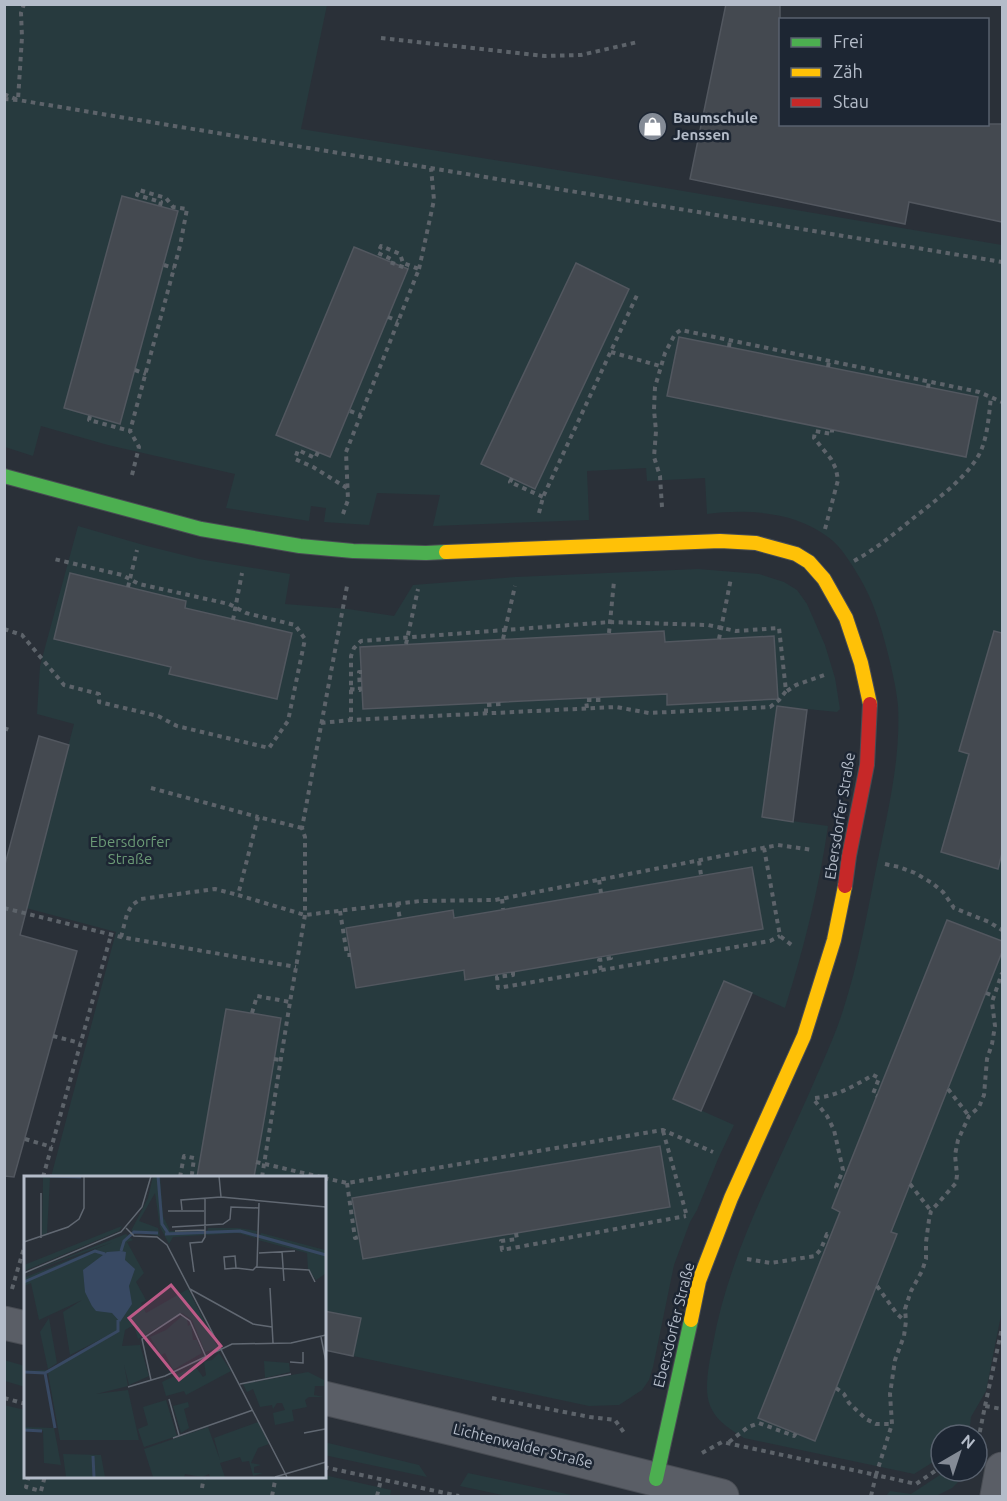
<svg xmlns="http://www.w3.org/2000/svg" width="1007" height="1501" font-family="Ubuntu,sans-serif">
<rect width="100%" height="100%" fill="#2a3038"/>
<g fill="#273a3e">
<path d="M 5,5 L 327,5 L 301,129 L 601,177 L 1002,245 L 1002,1310 L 986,1391 L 971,1417 L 969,1435 L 941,1435 L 941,1457 L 914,1474 L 744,1438 C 723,1425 707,1414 707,1388 C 707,1373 710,1358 713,1344 C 729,1253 775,1172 811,1089 C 822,1063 836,1034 844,1007 C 858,964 866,919 875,874 C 886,818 901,763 898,706 C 896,685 891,666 886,646 C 880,623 873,601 861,580 C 852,565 842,547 828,537 C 794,511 747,509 707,514 L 705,478 L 647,481 L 646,468 L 587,471 L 589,520 L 433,526 L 440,495 L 377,493 L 369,525 L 324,522 L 326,508 L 311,506 L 309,521 L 226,508 L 235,474 L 108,445 L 41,426 L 33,456 L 5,447 Z"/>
<path d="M 78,526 L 147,546 L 199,559 L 290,574 L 285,604 L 348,609 L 394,616 L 413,585 L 516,577 L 698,569 L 759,574 L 784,582 L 797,590 L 807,604 L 825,645 L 835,678 L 840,709 L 837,712 L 777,706 L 763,817 L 828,826 C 819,888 804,948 785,1008 L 724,981 L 673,1098 L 734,1125 L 718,1159 L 697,1210 L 690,1222 L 674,1265 L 653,1367 L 649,1380 L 642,1390 L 619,1405 L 589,1406 L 353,1356 L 361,1318 L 324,1311 L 324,1177 L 51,1177 L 116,932 L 26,908 L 74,724 L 37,714 L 40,666 Z"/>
<path d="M 4,1360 L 25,1366 L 25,1387 L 5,1381 Z"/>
<path d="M 4,1405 L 25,1410 L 26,1476 L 324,1475 L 391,1490 L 390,1496 L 5,1496 Z"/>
<path d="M 324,1442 L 419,1465 L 427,1477 L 324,1455 Z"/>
<path d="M 946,1471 L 969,1471 L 952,1488 L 936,1496 L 886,1496 L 890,1491 L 911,1494 Z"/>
<path d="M 468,1473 L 576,1496 L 507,1496 L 460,1486 Z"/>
</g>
<g fill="#444950" stroke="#52575f" stroke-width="1.5">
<path d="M 726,4 L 780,4 L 780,124 L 1002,124 L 1002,222 L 909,202 L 905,224 L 690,179 Z"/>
<path d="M 122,196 L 178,211 L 120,424 L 64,408 Z"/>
<path d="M 354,247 L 408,269 L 330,457 L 276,435 Z"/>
<path d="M 576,263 L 629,289 L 535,489 L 481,464 Z"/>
<path d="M 679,337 L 978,397 L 966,457 L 667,396 Z"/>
<path d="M 70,573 L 186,601 L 185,608 L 292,633 L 277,699 L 169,674 L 171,667 L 54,639 Z"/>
<path d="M 664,631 L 665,642 L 774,636 L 778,699 L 667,705 L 667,694 L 363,709 L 360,647 Z"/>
<path d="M 994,631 L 1002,633 L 1002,853 L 998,869 L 941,852 L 969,754 L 959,751 Z"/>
<path d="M 777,706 L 807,710 L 793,822 L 762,817 Z"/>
<path d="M 39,736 L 69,745 L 20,935 L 77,951 L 14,1177 L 4,1176 L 4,868 Z"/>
<path d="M 752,867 L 763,929 L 465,980 L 464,970 L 356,988 L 346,928 L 453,910 L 454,918 Z"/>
<path d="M 947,920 L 1002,941 L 1002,952 L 891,1232 L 897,1234 L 815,1441 L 758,1418 L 840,1212 L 832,1208 Z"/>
<path d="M 724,981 L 752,993 L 701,1111 L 673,1099 Z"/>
<path d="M 226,1009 L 281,1018 L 266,1109 L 254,1177 L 197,1177 Z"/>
<path d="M 660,1146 L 670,1207 L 363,1259 L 352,1198 Z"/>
<path d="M 324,1311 L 361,1318 L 353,1356 L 324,1350 Z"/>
</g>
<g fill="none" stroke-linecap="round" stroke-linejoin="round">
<defs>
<g id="street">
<path d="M 4,1323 L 26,1328"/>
<path d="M 324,1398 L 454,1429 L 722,1496"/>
<path d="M 997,1496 L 1002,1469"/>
</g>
<g id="fast">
<path d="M 4,476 L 201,529 L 300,546 L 353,551 L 426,553 L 446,552"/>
<path d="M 656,1479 L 691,1320"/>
</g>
<g id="slow">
<path d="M 446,552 L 720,541 L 756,543 L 796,554 L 809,562 L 824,579 L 846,618 L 861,663 L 870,704"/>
<path d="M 691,1320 L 699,1281 L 731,1198 L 804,1036 L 834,940 L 845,886"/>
</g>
<path id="jam" d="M 845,886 L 849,856 L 867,765 L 870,704"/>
</defs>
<use href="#street" stroke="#484c53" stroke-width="35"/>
<use href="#fast" stroke="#484c53" stroke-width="16"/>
<use href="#slow" stroke="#484c53" stroke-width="16"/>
<use href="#jam" stroke="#484c53" stroke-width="16"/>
<g stroke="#5d636a" stroke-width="4" stroke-dasharray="4.5 4.5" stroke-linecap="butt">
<path d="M 381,38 L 545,56 L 581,55 L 638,42"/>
<path d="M 4,94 L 18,100 L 22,37 L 21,13 L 24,4"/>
<path d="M 4,99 L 18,100 L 126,118 L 1002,262"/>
<path d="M 164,265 L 174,268"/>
<path d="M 419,269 L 434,200 L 431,168"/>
<path d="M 388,317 L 398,321"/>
<path d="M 729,347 L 730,340"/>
<path d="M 611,352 L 660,366"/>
<path d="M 828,367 L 829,361"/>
<path d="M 135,370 L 146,374"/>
<path d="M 928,388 L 929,381"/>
<path d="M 350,411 L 361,415"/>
<path d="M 90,416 L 89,420 L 130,431"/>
<path d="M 318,452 L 315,458 L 298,450 L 295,459 L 313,467 L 347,488"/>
<path d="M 132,475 L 139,447 L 130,431 L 180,246 L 187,209 L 173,207 L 166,198 L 139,190 L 137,195 L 161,202 L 160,206"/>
<path d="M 512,478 L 510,482 L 543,497"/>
<path d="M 662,507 L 660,476 L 654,457 L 656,431 L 654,410 L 655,387 L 665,353 L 675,334 L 681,330 L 979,392 L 1002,402"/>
<path d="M 539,513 L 543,497 L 638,293"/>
<path d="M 343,514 L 348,500 L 346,452 L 419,269 L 403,263 L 400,254 L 381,246 L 378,253 L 391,259 L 390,262 L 408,269"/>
<path d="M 825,529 L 838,480 L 836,469 L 831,459 L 814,438 L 815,431 L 832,434 L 832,430"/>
<path d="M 854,561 C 874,550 893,535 911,520 C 933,502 972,475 982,448 C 988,432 989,414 991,397"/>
<path d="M 128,587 L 137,550"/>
<path d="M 233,620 L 242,573"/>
<path d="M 4,629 L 22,635 L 64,685 L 99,694 L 99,702 L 158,716 L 177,726 L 269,748 L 288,721 L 305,639 L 295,625 L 246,613 L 229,604 L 139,584 L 122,575 L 54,559"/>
<path d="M 609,633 L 614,581"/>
<path d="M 503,639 L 515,586"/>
<path d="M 719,639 L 731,578"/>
<path d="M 406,644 L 418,589"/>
<path d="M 350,689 L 360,690 L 359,672 L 362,672"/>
<path d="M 787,691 L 796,685 L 827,674"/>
<path d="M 587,708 L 586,700 L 601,700 L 601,697"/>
<path d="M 486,713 L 486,705 L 502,704 L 501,702"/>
<path d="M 321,723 L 351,720 L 616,707 L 649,713 L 770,707 L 779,700 L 786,691 L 779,628 L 736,631 L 708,625 L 610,622 L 361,641 L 354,648 L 351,656 L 351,720"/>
<path d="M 4,728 L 9,730"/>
<path d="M 151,788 L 258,817"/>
<path d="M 302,828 L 258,817 L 238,895 L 305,915 L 420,901 L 495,900 L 778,845 L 813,850"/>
<path d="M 764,848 L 780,936 L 793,946"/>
<path d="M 699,861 L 701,875"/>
<path d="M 885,864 L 899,867 L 915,873 L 932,883 L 943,892 L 954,908 L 989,922 L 1002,930"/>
<path d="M 599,880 L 601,893"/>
<path d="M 502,899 L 503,909"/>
<path d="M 397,903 L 400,919"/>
<path d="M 4,908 L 121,937 L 296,967"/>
<path d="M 340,911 L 347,955 L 351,955"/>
<path d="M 121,937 L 127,914 L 132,905 L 141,899 L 215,889 L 238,895"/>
<path d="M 601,970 L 599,960 L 611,958 L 610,955"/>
<path d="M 513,972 L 513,975 L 497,977 L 498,988 L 770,941 L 780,936"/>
<path d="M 986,993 L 994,996"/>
<path d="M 252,1013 L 257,996 L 290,1002"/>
<path d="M 53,1036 L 80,1043"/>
<path d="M 274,1059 L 280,1060"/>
<path d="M 948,1089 L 969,1116"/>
<path d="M 815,1098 C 837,1096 854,1086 873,1075 L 879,1078 L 873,1094 L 877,1096"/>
<path d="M 815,1101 L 827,1116 L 834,1130 L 843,1170 L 836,1187 L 840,1189"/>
<path d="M 663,1131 L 686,1213"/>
<path d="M 25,1139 L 52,1147"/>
<path d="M 256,1162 L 321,1177"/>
<path d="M 43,1177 L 111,935"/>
<path d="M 180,1177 L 184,1156 L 194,1158 L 192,1174 L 197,1175"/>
<path d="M 262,1177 L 290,1002 L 305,915 L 305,837 L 302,828 L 347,586"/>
<path d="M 324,1178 L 347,1183 L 663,1130 L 713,1152"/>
<path d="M 347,1183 L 355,1238 L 359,1237"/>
<path d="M 910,1184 L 931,1211"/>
<path d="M 516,1233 L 517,1239 L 501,1241 L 502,1250 L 686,1216"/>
<path d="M 747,1259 L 771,1263 L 815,1256 L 821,1249 L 827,1234 L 831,1236"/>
<path d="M 877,1286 L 897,1314 L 905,1321"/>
<path d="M 12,1289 L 26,1241"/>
<path d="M 836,1388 L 844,1394 L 849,1403 L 866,1419 L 876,1424 L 892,1424"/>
<path d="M 4,1398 L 26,1404"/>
<path d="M 492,1398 L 590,1417 L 615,1420 L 625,1434"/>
<path d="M 985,1406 L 1002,1328"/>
<path d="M 978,1441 L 985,1406 L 1002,1409"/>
<path d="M 729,1442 L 748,1427 L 759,1423 L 794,1436 L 796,1433"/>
<path d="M 702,1453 L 722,1442 L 876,1475 L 892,1424 L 890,1394 L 895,1360 L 904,1336 L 906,1321 L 905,1309 L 911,1291 L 922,1271 L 926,1259 L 926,1242 L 929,1220 L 931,1211 L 956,1183 L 957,1175 L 955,1155 L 958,1140 L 969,1116 L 979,1107 L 984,1095 L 987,1059 L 992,1044 L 995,1026 L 992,1002 L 1002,973"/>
<path d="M 324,1467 L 459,1496"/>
<path d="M 25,1469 L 26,1469"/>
<path d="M 29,1476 L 26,1487 L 41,1491 L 45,1476"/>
<path d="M 202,1488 L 204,1476"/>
<path d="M 272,1496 L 276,1476"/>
<path d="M 377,1496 L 381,1480"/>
<path d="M 871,1496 L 876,1475 L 916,1484 L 941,1467"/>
</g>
<use href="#street" stroke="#5a5e66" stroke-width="33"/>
<use href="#fast" stroke="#4caf50" stroke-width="14"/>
<use href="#slow" stroke="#ffc107" stroke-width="14"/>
<use href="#jam" stroke="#c62828" stroke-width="14"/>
</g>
<defs>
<symbol id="shop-disc" viewBox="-11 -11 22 22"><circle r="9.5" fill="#848b96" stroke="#1d2633"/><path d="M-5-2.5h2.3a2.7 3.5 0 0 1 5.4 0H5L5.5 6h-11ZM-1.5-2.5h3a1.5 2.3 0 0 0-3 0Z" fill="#fff"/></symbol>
</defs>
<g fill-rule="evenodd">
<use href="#shop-disc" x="636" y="110" width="33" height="33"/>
</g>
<g text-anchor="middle" stroke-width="5" stroke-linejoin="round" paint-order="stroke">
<g font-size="15" font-weight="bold" fill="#b4bcc9" stroke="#1d2633" text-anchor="start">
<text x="673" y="123">Baumschule<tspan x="673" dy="17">Jenssen</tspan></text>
</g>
<g font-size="15" fill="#b4bcc9" stroke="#1d2633">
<text transform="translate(840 816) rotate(-81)" y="5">Ebersdorfer Straße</text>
<text transform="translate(674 1325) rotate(-76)" y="5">Ebersdorfer Straße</text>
<text transform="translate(523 1446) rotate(14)" y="5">Lichtenwalder Straße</text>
</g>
<g font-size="15" fill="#6b9a76" stroke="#1d2633">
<text x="130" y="847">Ebersdorfer<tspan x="130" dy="17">Straße</tspan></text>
</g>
</g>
<g transform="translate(24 1176)">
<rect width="302" height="302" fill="#2a3038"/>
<path d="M 0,0 L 58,0 L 26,2 L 23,57 L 18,59 L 19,2 ZM 129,0 L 136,0 L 139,40 L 146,55 L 179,55 L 180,59 L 149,61 L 145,68 L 136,51 L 131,17 L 115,45 L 134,52 L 136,60 L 107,55 L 124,22 ZM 98,50 L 95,55 L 0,95 L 0,89 ZM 184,52 L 214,52 L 233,55 L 231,62 L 214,57 L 182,59 ZM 237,57 L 301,74 L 301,98 L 292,104 L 284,93 L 283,77 L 234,64 ZM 102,58 L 109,64 L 103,66 L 120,97 L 112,106 L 122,124 L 117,127 L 122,137 L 164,113 L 194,172 L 181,176 L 168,144 L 158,137 L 114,163 L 110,150 L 106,151 L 101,154 L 98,170 L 116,169 L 125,200 L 105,209 L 100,189 L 104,210 L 72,218 L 104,214 L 115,264 L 36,264 L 24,197 L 0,195 L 24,194 L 83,160 L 46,179 L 39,136 L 58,124 L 15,144 L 7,107 L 0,110 L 0,102 L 89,66 L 0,98 ZM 158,140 L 163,143 L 164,150 L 167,148 L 169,164 L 173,164 L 178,177 L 149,194 L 141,177 L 137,179 L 126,161 L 142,154 ZM 25,142 L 33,187 L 24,193 L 16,156 ZM 195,177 L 207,195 L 162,219 L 160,215 L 142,220 L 138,206 L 171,190 L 179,201 L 182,199 L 180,186 L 174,187 L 188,184 ZM 240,185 L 265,187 L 266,196 L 241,202 ZM 284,196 L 300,204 L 300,210 L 291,210 L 290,219 L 300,221 L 285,221 L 281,224 L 283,231 L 268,234 L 270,245 L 251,249 L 249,237 L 261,234 L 258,227 L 253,227 L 249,233 L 248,229 L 236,231 L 229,213 L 223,216 L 219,208 ZM 142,224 L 153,260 L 120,271 L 114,253 L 124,249 L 119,231 ZM 164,226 L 165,231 L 160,233 L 165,252 L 157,257 L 149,230 ZM 234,246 L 245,268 L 234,272 L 227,287 L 237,289 L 230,291 L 230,297 L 239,297 L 229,300 L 225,285 L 218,286 L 216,281 L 196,287 L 201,301 L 186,301 L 185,298 L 178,301 L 161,298 L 160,301 L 129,301 L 120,273 L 184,251 L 196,284 L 190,262 ZM 0,251 L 30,252 L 37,289 L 20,287 L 19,255 L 0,255 ZM 39,278 L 77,279 L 81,301 L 42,301 Z" fill="#273a3e"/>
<path d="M 97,75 L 102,76 L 101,84 L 111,93 L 105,110 L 108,128 L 96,146 L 88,137 L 72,135 L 68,130 L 61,116 L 59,94 L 83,76 Z" fill="#384963"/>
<path fill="none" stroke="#384963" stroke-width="3" d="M 26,0 L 57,1M 134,0 L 138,48 L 144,57M 141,58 L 216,55 L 302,79M 97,75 L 100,65 L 110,56 L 134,57M 0,106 L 71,75 L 81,78M 0,196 L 21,197 L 94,155 L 94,144M 21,197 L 31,252M 0,254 L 18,255M 69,280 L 70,301"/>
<path fill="none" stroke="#616872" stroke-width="1.5" d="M 195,0 L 197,21M 158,34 L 157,24 L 197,21 L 302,31M 144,35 L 180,35M 148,51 L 199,48 L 206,43 L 207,31 L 235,32M 102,52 L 110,60 L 133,61 L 143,69 L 263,301M 151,55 L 181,54M 17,62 L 17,17M 0,66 L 44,51 L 55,43 L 60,32 L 60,0M 258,76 L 260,105M 235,77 L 271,75M 211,80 L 212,92 L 201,93 L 200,81 ZM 232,91 L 285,94 L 291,106M 212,92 L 229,94 L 233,90 L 235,27M 170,96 L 166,67 L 178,66 L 181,61 L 181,22M 0,97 L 97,56 L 118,31 L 127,0M 246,112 L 249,167M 166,113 L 229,148 L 248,151M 297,161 L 302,186M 266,186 L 279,187 L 279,176M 127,204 L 118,163 L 156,138 L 166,145 L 182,181M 216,208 L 267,198M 104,211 L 141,200 L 208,168 L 267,167 L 302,159M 145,223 L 155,259M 302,245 L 302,273M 280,257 L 301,253M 149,262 L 229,234M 251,301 L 302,286"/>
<path fill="#bc5a87" fill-opacity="0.15" stroke="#bc5a87" stroke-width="3" d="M 147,109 L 197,170 L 155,204 L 105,142 Z"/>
<rect width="302" height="302" fill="none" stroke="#b4bcc9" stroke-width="3"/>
</g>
<rect width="1007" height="1501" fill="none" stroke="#b4bcc9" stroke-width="12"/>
<rect x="779" y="18" width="210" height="108" fill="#1d2633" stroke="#59626f" stroke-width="1.5"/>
<rect x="791" y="38" width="30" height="9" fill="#4caf50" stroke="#59626f" stroke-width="1.5"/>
<text x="833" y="48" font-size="18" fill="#b4bcc9">Frei</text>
<rect x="791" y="68" width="30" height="9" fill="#ffc107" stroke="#59626f" stroke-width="1.5"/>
<text x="833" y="78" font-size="18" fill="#b4bcc9">Zäh</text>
<rect x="791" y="98" width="30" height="9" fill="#c62828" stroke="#59626f" stroke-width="1.5"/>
<text x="833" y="108" font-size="18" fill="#b4bcc9">Stau</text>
<g transform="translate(959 1453) rotate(39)"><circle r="28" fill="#1d2633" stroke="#59626f" stroke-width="1.5"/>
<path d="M0-4.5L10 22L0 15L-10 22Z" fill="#848b96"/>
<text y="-9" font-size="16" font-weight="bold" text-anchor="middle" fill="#b4bcc9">N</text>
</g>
</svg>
